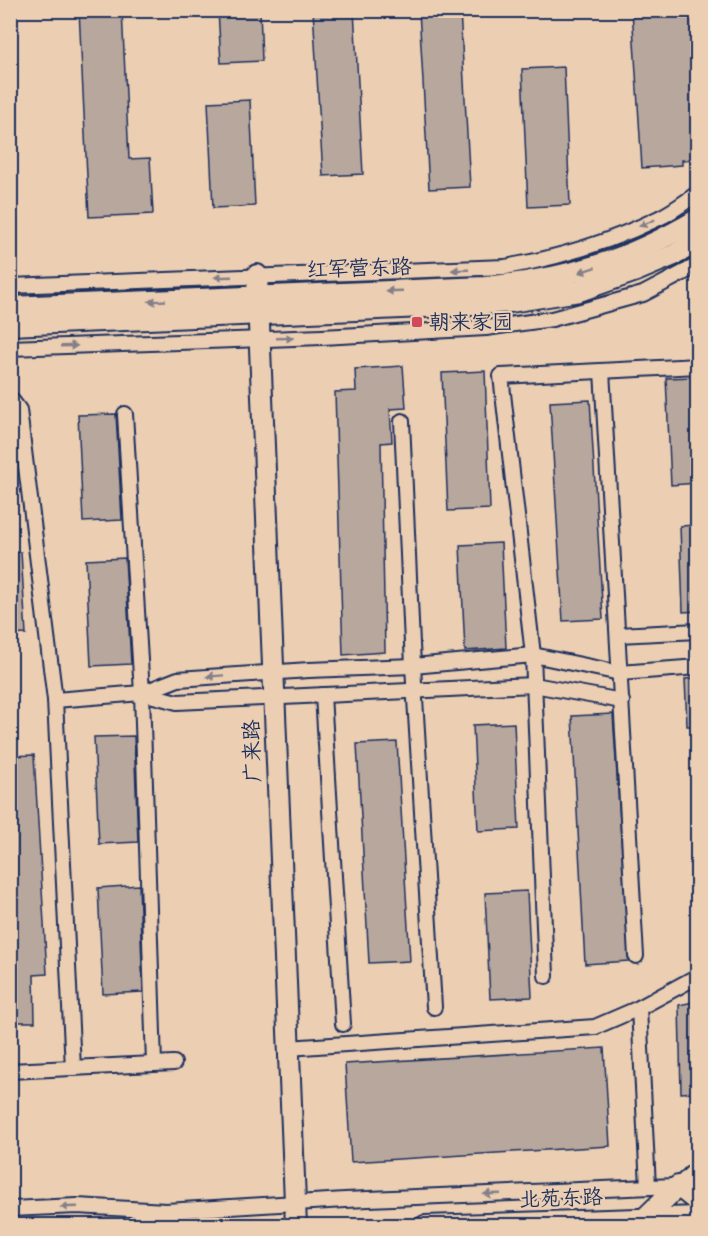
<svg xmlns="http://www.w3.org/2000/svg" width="708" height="1236" font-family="Delius,'LXGW WenKai TC',sans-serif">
<rect width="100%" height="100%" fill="#eccfb2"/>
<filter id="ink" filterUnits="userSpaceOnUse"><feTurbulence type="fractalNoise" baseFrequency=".0167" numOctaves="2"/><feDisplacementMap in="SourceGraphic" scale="12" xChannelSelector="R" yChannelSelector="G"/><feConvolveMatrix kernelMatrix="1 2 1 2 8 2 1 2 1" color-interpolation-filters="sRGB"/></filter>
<g filter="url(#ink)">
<g fill="#b8a79d" stroke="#1b2f5e" stroke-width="1.5">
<path d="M 79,10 L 122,10 L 129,159 L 150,158 L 153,214 L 89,217 Z"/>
<path d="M 218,10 L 260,10 L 262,61 L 221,63 Z"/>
<path d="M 313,10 L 354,10 L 363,174 L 323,176 Z"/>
<path d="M 419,10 L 460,10 L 470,187 L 429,189 Z"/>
<path d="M 632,10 L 698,10 L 698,160 L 682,160 L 682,165 L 642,168 Z"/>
<path d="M 564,67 L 570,205 L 528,207 L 522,69 Z"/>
<path d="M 250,100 L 255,206 L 213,208 L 208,102 Z"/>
<path d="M 403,366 L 406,408 L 390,409 L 392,442 L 381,443 L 385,652 L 343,655 L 335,392 L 356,391 L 355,369 Z"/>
<path d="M 485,371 L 490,509 L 448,511 L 442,373 Z"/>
<path d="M 698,377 L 698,483 L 671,485 L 666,378 Z"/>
<path d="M 590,400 L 603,619 L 563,621 L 550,402 Z"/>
<path d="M 116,414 L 122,520 L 83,522 L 78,415 Z"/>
<path d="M 698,525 L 698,611 L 683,612 L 680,526 Z"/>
<path d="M 501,543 L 506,648 L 465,651 L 460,545 Z"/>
<path d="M 10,552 L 21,552 L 26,634 L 10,635 Z"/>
<path d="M 125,558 L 131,664 L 91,666 L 86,560 Z"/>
<path d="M 698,678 L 698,726 L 687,726 L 685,679 Z"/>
<path d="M 613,714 L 629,961 L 585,964 L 572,716 Z"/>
<path d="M 514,723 L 519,829 L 478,831 L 473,725 Z"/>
<path d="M 134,736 L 138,842 L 99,844 L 94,737 Z"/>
<path d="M 397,742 L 410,961 L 369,963 L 357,744 Z"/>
<path d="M 34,755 L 47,974 L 34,975 L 35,1022 L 10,1022 L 10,756 Z"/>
<path d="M 139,885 L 143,992 L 103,994 L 98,888 Z"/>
<path d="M 527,891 L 532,997 L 490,999 L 485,893 Z"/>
<path d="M 698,1001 L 698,1092 L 681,1093 L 679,1005 Z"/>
<path d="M 604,1048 L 610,1146 L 351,1162 L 345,1064 Z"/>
</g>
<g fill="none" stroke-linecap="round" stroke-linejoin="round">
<defs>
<g id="street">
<path d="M 10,286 L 505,267 C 558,258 610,242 659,218 C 672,212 685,202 698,193"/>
<path d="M 10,348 L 322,337 L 486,328 L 552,319 L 643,294 L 698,265"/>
<path d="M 602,371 L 636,956"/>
<path d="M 10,398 L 19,410 L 55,700 L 73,1068"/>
<path d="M 125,414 L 142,693 L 154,1064"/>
<path d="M 402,421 L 413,666 L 434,1007"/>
<path d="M 618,635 L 698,631"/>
<path d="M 142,693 L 177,702 L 534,685 L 622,701"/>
<path d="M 323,695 L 343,1024"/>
<path d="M 55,700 L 142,693 L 178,679 L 309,670 L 413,666 L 533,655 L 620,673 L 698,667"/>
<path d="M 546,976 L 533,655 L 501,376 L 698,366"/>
<path d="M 639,1008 L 648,1187"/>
<path d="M 288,1048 L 595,1027 L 639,1008 L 698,976"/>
<path d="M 10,1071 L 174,1063"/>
<path d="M 678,1186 L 698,1167"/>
<path d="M 10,1209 L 77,1206 L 166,1211 L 345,1200 L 698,1185"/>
</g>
<g id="secondary">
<path d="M 257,275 L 296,1226"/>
<path d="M 10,307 L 485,287 C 567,279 627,261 698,219"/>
<path d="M 10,325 L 470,305 L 510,302 L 579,291 L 636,271 L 674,255 L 698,241"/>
<path d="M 644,1219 L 678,1186 L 698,1202"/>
<path d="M 425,1226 L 698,1217"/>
</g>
</defs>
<use href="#street" stroke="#1b2f5e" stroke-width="18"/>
<use href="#secondary" stroke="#1b2f5e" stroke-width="24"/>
<use href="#street" stroke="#eccfb2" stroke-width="14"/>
<use href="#secondary" stroke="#eccfb2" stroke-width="20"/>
</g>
<defs><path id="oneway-solid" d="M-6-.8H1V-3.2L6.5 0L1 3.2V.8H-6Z" transform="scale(1.5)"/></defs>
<g fill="#847f88">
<use href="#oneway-solid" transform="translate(647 223) rotate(157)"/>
<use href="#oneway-solid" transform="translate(460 270) rotate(178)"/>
<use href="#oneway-solid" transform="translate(587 270) rotate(162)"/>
<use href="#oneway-solid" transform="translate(223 277) rotate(178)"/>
<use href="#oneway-solid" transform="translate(394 291) rotate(178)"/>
<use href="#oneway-solid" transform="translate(157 301) rotate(177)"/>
<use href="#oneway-solid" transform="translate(285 338) rotate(-2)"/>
<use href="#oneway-solid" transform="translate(69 346) rotate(-2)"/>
<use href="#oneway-solid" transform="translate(215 676) rotate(176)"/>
<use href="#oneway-solid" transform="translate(492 1194) rotate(178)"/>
<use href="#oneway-solid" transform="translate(69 1207) rotate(178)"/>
</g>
</g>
<rect fill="#d1495b" stroke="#eccfb2" stroke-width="2" x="411" y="316" width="12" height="12" rx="3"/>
<g text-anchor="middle" stroke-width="4.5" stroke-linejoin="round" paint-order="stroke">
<g font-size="21" fill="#1b2f5e" stroke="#eccfb2">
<text transform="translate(359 268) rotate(-2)" y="7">红军营东路</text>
<text transform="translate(252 751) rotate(-92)" y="7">广来路</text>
<text transform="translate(561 1198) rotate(-2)" y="7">北苑东路</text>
</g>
<g font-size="21" fill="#1b2f5e" stroke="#eccfb2" text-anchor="start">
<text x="429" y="329">朝来家园</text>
</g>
</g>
<rect width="708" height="1236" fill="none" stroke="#eccfb2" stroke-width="36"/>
<rect x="18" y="18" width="672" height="1200" fill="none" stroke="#1b2f5e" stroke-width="2" filter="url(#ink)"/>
</svg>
